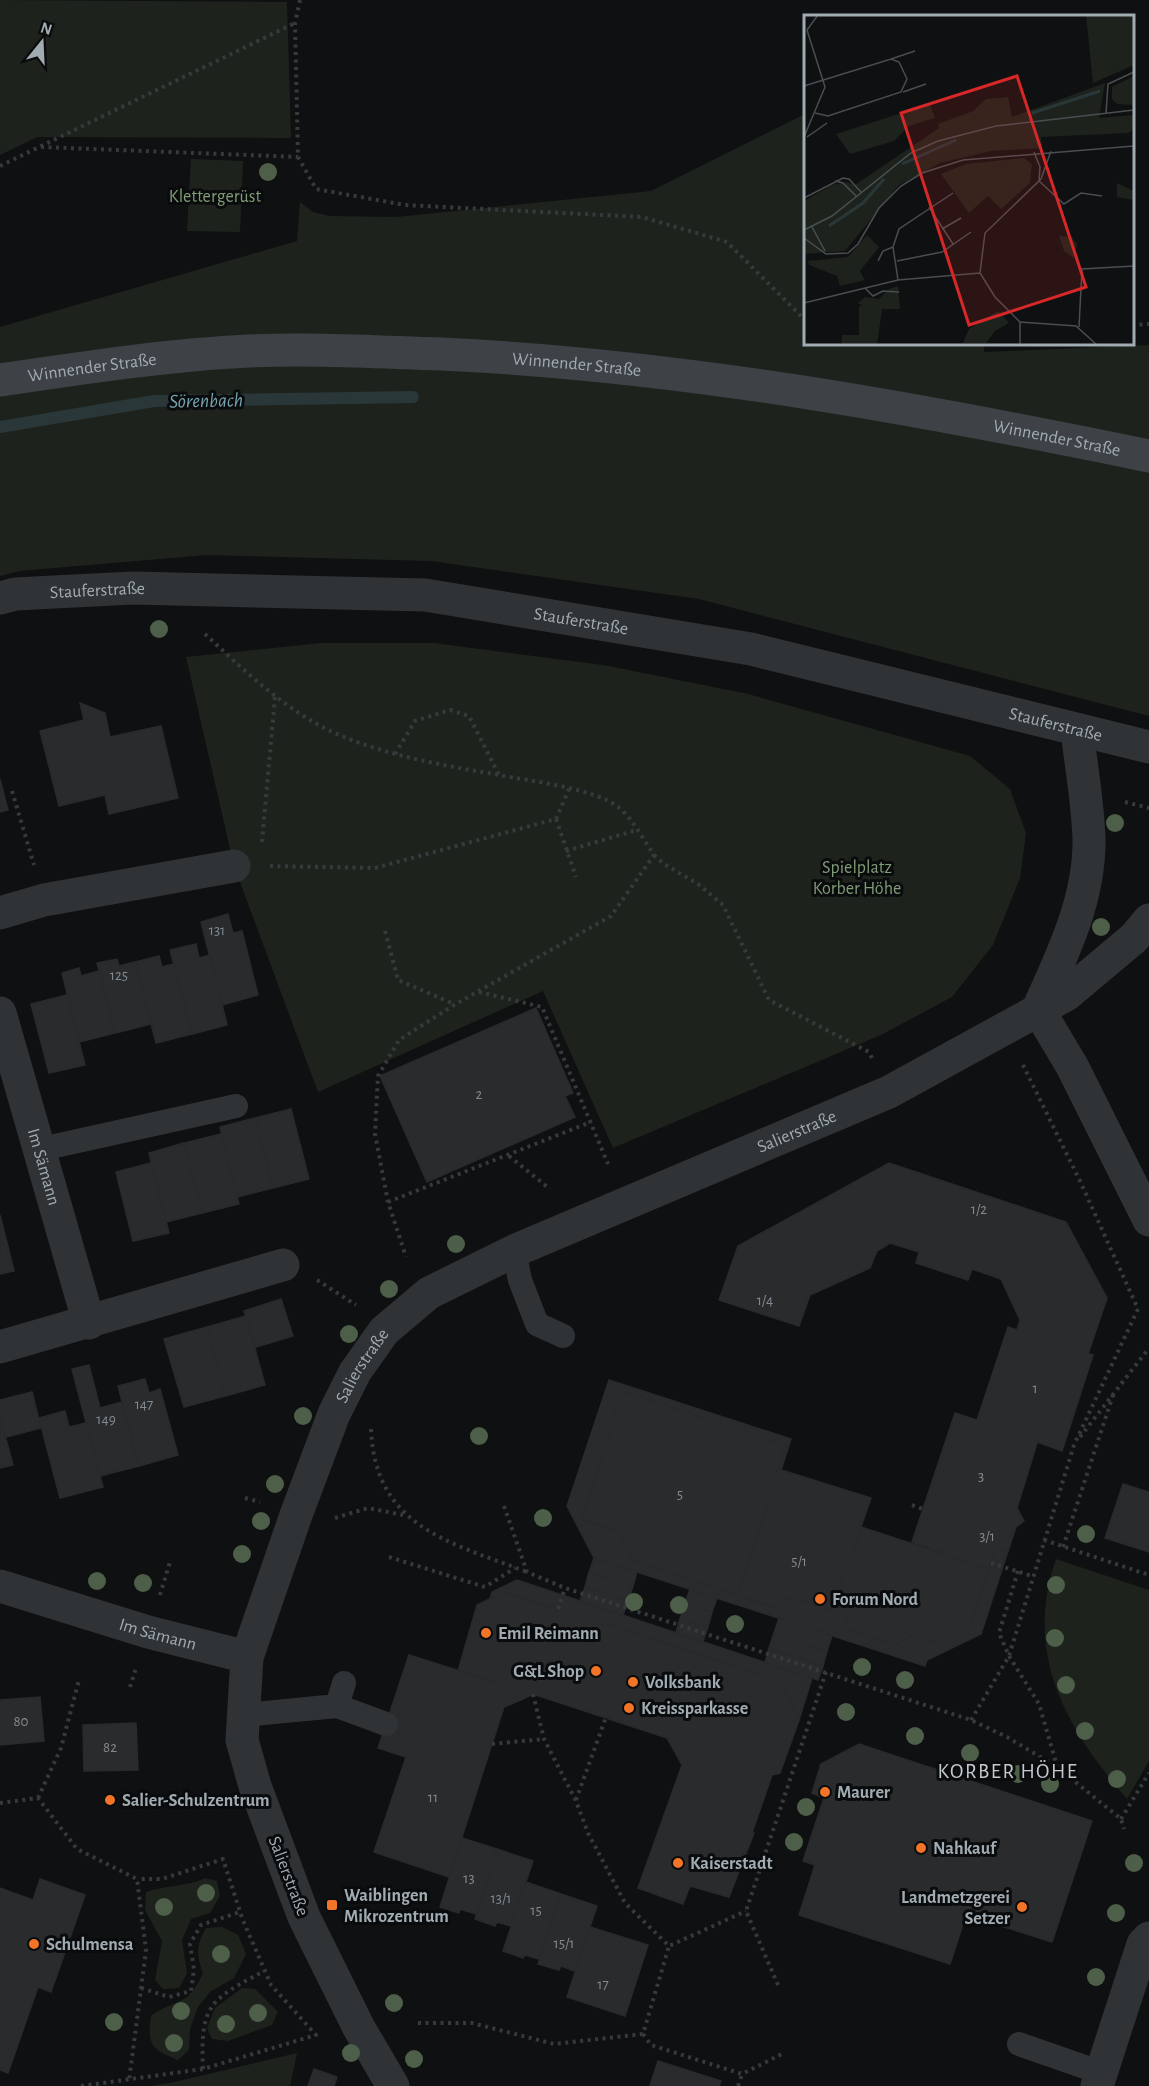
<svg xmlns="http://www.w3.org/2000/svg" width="1149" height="2086" font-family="'Alegreya Sans',sans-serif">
<rect width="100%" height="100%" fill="#0f1011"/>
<g fill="#1d231c">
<path d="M 0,0 L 287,2 L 291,138 L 37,137 L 0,155 Z"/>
<path d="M 805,114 L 806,344 L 984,344 L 984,352 L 1149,345 L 1149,716 L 699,599 L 431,561 L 206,555 L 19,571 L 0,576 L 0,327 L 297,241 L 300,202 L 313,212 L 329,216 L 396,217 L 651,191 Z"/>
<path d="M 191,159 L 243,161 L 240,232 L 187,231 Z"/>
<path d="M 321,643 L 434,643 L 603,665 L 748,694 L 970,756 L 1010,789 L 1026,833 L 1020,878 L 993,945 L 952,997 L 881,1035 L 613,1148 L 543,991 L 318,1092 L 234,866 L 186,657 Z"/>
<path d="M 1056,1559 L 1149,1590 L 1149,1761 L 1127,1799 C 1066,1728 1023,1654 1056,1559 Z"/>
<path d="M 205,1878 L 217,1881 L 220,1896 L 210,1913 L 191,1919 L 182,1940 L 187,1973 L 179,1988 L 163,1989 L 155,1980 L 162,1941 L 145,1910 L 146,1892 C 166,1885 186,1887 205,1878 Z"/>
<path d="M 222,1927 L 238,1935 L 246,1954 L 234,1978 L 210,1992 L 198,2007 L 190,2029 L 189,2050 L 178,2060 C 152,2050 147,2045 151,2016 C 178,1996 187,2009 203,1973 C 196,1954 196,1946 206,1928 Z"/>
<path d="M 242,1988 L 255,1989 L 278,2012 L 272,2025 L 228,2041 L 212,2039 L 207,2028 L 215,2008 Z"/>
<path d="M 297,2053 L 290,2086 L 149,2086 L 170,2083 Z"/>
</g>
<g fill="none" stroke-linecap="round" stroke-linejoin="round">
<path stroke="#293739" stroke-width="12" d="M 0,427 L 154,401 L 413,397"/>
</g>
<g fill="#2a2b2d" stroke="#292a2d" stroke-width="1.5">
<path d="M 80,703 L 105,713 L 110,737 L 161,726 L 178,798 L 109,814 L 105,795 L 59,806 L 40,731 L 84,720 Z"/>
<path d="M 0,779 L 8,810 L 0,812 Z"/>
<path d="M 228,914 L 233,933 L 242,931 L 258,995 L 222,1005 L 201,922 Z"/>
<path d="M 196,944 L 199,958 L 210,955 L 227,1025 L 192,1034 L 170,950 Z"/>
<path d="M 159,956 L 162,967 L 174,964 L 192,1034 L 156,1043 L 135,962 Z"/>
<path d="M 117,959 L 119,966 L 135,962 L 151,1024 L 115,1033 L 97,963 Z"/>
<path d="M 79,968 L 81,976 L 99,971 L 115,1033 L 79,1042 L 62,973 Z"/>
<path d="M 67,995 L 85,1065 L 49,1073 L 31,1004 Z"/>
<path d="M 536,1008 L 573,1093 L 565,1096 L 575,1117 L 427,1182 L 380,1076 Z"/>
<path d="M 291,1109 L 309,1179 L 273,1188 L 255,1118 Z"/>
<path d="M 255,1118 L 273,1188 L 237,1197 L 220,1127 Z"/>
<path d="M 221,1134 L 239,1204 L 202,1213 L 184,1143 Z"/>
<path d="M 184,1143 L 202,1213 L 166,1222 L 149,1153 Z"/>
<path d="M 151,1163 L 169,1233 L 133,1241 L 116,1172 Z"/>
<path d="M 889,1163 L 1066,1222 L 1107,1298 L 1088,1354 L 1017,1330 L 1020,1320 L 1001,1279 L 972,1269 L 968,1280 L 916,1263 L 919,1252 L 890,1243 L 877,1251 L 870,1268 L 810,1295 L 799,1326 L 719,1300 L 738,1246 Z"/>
<path d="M 0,1215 L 14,1271 L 0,1274 Z"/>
<path d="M 281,1299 L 293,1336 L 256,1347 L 244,1311 Z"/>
<path d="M 246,1316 L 265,1385 L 225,1396 L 207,1327 Z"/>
<path d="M 207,1327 L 225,1396 L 184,1407 L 164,1339 Z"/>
<path d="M 1008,1327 L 1093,1355 L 1062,1451 L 977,1420 Z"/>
<path d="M 89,1365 L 100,1408 L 122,1402 L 139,1466 L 100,1476 L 72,1369 Z"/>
<path d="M 145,1379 L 149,1393 L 160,1389 L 178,1455 L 139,1466 L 118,1386 Z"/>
<path d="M 609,1380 L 791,1439 L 781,1470 L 778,1469 L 786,1445 L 623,1391 L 581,1519 L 619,1532 L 634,1561 L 738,1596 L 735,1604 L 594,1558 L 567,1506 Z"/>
<path d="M 623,1391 L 786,1445 L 738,1596 L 634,1561 L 619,1532 L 581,1519 Z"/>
<path d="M 32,1392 L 41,1428 L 6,1437 L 0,1417 L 0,1400 Z"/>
<path d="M 65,1411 L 69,1427 L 86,1423 L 103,1487 L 60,1498 L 39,1418 Z"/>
<path d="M 955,1413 L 1038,1440 L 1017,1508 L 1024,1521 L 1016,1527 L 1008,1551 L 996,1547 L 989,1569 L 912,1542 Z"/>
<path d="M 0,1417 L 13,1465 L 0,1468 Z"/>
<path d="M 778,1469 L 871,1498 L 832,1611 L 790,1598 L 773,1607 L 738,1596 Z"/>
<path d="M 1123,1484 L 1149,1492 L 1149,1552 L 1105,1538 Z"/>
<path d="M 861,1527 L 989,1569 L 969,1627 L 934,1643 L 911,1636 L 895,1646 L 848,1630 L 844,1614 L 832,1611 Z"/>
<path d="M 996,1547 L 1008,1551 L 981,1634 L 927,1660 L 925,1666 L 735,1604 L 738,1596 L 773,1607 L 790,1598 L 844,1614 L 848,1630 L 895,1646 L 911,1636 L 934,1643 L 969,1627 Z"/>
<path d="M 594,1558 L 637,1572 L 633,1586 L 589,1572 Z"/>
<path d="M 589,1572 L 633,1586 L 628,1601 L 585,1587 Z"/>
<path d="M 517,1580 L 812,1678 L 799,1720 L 779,1680 L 504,1592 L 490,1598 L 492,1592 Z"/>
<path d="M 585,1587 L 628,1601 L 623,1615 L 580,1601 Z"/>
<path d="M 690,1589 L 717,1598 L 712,1612 L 685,1603 Z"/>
<path d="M 504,1592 L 779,1680 L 799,1720 L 780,1773 L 772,1775 L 752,1833 L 754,1833 L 729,1897 L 690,1886 L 683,1904 L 638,1888 L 682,1765 L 667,1738 L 533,1694 L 521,1700 L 514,1688 L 458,1671 L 477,1605 Z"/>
<path d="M 685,1603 L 712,1612 L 708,1627 L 680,1619 Z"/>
<path d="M 779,1618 L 832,1636 L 827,1651 L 774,1633 Z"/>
<path d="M 680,1619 L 708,1627 L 703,1641 L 676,1632 Z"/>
<path d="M 774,1633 L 827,1651 L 823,1666 L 769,1648 Z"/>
<path d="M 769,1648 L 823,1666 L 818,1680 L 765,1663 Z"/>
<path d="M 409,1655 L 514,1688 L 521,1700 L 504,1707 L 449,1877 L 374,1852 L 406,1757 L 378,1748 Z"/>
<path d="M 40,1697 L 44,1741 L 0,1745 L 0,1700 Z"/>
<path d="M 136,1723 L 138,1770 L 84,1771 L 83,1725 Z"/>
<path d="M 859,1744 L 1092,1821 L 1052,1942 L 966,1915 L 950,1964 L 799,1915 L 815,1865 L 803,1861 L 824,1798 L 812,1793 L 821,1764 Z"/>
<path d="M 462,1838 L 497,1849 L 476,1914 L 460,1909 L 459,1913 L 440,1907 Z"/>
<path d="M 497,1849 L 533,1861 L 511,1926 L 497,1922 L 495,1926 L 475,1919 Z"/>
<path d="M 40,1879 L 85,1895 L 51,1992 L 38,1987 L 8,2073 L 0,2070 L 0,1888 L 33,1900 Z"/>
<path d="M 526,1882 L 561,1894 L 539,1959 L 525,1955 L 523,1958 L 503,1951 Z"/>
<path d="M 561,1894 L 597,1906 L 575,1971 L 561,1966 L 559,1970 L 538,1964 Z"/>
<path d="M 590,1927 L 648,1945 L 625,2016 L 567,1997 Z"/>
<path d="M 658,2061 L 721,2081 L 719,2086 L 650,2086 Z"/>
<path d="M 314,2069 L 337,2077 L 334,2086 L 308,2086 Z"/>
</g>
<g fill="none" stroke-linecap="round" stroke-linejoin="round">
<g stroke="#363a3d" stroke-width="4" stroke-dasharray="3 4.5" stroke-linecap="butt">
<path d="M 300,0 L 295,23 L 298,157 L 316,189 L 405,205 L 642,217 L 727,242 L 806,321"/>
<path d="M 41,147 L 298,157"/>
<path d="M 0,166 L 295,23"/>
<path d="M 1132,325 L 1149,324"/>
<path d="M 205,634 C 247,673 290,715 344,737 C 394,757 446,766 499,775 C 529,781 594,788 618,807 C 633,819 643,839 654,855 L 611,916 L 454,1005 L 399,1040 L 378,1076 L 375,1134 L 388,1202 L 406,1257"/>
<path d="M 395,754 L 415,721 L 450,710 L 469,716 L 499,775"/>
<path d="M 12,791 L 34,865"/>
<path d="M 1125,802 L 1149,808"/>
<path d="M 556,819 L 569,789"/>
<path d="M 262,842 L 275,697"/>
<path d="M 566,851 L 637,830"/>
<path d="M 654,855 L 664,864 L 698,884 L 723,905 L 769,1000 L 869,1052 L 872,1058"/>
<path d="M 270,866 L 375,868 L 556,819 L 576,877"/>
<path d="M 385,931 L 398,980 L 454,1004"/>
<path d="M 479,992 L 542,1007 L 608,1164"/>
<path d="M 509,1156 L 550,1189"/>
<path d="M 388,1202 L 591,1122"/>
<path d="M 317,1280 L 356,1305"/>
<path d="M 371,1429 C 375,1527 449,1542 527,1572"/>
<path d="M 1080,1437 L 1149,1348"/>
<path d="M 245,1498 L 260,1502"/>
<path d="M 912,1505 L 923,1509"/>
<path d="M 504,1506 L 527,1572 L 565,1588 L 971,1720 L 1007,1737 L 1057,1767 L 1121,1819 L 1124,1829"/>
<path d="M 335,1518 L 368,1508 L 403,1515"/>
<path d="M 1044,1540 L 1149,1575"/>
<path d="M 1063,1547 L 1114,1392"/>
<path d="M 389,1557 L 485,1587 L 515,1568"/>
<path d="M 991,1563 L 1032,1576"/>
<path d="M 1018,1571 L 999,1633 L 1009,1656 L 1039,1704 L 1057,1766"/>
<path d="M 160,1595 L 170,1562"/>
<path d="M 558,1609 L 565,1588"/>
<path d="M 130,1687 L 136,1668"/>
<path d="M 533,1694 L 544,1739 L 576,1801 L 588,1833 L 625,1903 L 669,1946 L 746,1911"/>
<path d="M 971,1720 L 1009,1656 L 1074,1445 L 1138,1309 L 1080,1181 L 1021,1061"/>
<path d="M 492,1744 L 544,1739"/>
<path d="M 38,1798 L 61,1748 L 79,1680"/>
<path d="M 576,1800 L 606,1717"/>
<path d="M 0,1803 L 38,1798 L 77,1849 L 137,1879 L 146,1950 L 129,2081"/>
<path d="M 1121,1819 L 1149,1773"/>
<path d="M 778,1985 L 746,1911 L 826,1672"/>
<path d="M 141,1988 L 169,1997 L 191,1991 L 194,1969 L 190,1944 L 201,1925 L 240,1912"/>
<path d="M 418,2023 L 472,2023 L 554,2044 L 643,2034 L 669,1946"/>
<path d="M 643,2034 L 651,2045 L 742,2074 L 784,2053"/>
<path d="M 203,2069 C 200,2004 210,2000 264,1971"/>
<path d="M 81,2086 L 203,2069 L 316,2035 L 271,1985 L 242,1918 L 223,1859 L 162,1879 L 137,1879"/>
<path d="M 738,2086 L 742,2074"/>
</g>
<g stroke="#303336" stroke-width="24">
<path d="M 37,1150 L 236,1106"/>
<path d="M 514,1251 L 520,1280 L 537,1324 L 563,1336"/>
<path d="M 337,1706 L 386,1724"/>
<path d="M 243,1715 L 337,1706 L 344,1683"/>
<path d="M 1019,2044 L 1102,2073"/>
</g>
<g stroke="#303336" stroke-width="33">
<path id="s1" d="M 0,598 L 15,594 L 133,588 L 425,595 L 751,649 L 1149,747"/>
<path d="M 0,913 L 44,900 L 234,866"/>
<path d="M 1038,1009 C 1062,956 1090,899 1089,839 C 1088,803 1081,766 1077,730"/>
<path d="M 1038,1009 L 1072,1066 L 1149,1220"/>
<path id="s2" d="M 0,1013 L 89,1323"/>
<path d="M 0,1347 L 283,1265"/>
<path id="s3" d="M 0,1586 L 148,1632 L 247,1657"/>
<path id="s4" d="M 393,2086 L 359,2028 L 304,1917 L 255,1786 L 242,1740 L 247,1657 L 296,1515 L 334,1414 L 355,1372 L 384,1331 L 429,1293 L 514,1251 L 889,1092 L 1066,995 L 1134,938 L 1149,920"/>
<path d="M 1097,2086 L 1143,1944 L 1149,1938"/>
</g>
<path stroke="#3e4246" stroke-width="33" id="s5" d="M 0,380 C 82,368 166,355 249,351 C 312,348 377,352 441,354 C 680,365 915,408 1149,456"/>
</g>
<g fill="#4d5e49">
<circle cx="268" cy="172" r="9"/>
<circle cx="159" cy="629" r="9"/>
<circle cx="1115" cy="823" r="9"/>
<circle cx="1101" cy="927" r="9"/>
<circle cx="456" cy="1244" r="9"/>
<circle cx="389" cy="1289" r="9"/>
<circle cx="349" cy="1334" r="9"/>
<circle cx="303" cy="1416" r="9"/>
<circle cx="479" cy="1436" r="9"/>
<circle cx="275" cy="1484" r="9"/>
<circle cx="543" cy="1518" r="9"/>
<circle cx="261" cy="1521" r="9"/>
<circle cx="1086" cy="1534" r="9"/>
<circle cx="242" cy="1554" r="9"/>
<circle cx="97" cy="1581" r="9"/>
<circle cx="143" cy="1583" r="9"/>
<circle cx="1056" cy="1585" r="9"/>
<circle cx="634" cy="1602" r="9"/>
<circle cx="679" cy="1605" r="9"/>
<circle cx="735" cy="1624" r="9"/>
<circle cx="1055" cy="1638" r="9"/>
<circle cx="862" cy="1667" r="9"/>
<circle cx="905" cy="1680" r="9"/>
<circle cx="1066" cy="1685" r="9"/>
<circle cx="846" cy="1712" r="9"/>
<circle cx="1085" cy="1731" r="9"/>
<circle cx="915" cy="1736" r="9"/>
<circle cx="970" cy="1753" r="9"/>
<circle cx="1018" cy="1774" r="9"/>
<circle cx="1117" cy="1779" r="9"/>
<circle cx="1050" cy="1784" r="9"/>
<circle cx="806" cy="1807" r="9"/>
<circle cx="794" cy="1842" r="9"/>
<circle cx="1134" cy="1863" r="9"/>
<circle cx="206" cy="1893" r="9"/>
<circle cx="164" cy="1907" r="9"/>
<circle cx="1116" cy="1913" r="9"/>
<circle cx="221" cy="1954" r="9"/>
<circle cx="1096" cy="1977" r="9"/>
<circle cx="394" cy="2003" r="9"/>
<circle cx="181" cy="2011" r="9"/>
<circle cx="258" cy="2013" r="9"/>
<circle cx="114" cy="2022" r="9"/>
<circle cx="226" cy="2024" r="9"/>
<circle cx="174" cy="2043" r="9"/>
<circle cx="351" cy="2053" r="9"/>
<circle cx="414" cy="2059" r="9"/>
</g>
<g fill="#f17427" stroke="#0a0b0c" stroke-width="2">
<circle cx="820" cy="1599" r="6"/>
<circle cx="486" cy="1633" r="6"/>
<circle cx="596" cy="1671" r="6"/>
<circle cx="633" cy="1682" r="6"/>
<circle cx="629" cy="1708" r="6"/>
<circle cx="825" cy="1792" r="6"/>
<circle cx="110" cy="1800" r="6"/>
<circle cx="921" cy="1848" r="6"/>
<circle cx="678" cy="1863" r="6"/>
<rect x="326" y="1899" width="12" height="12" rx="3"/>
<circle cx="1022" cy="1907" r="6"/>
<circle cx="34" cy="1944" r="6"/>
</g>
<g text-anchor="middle" stroke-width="6" stroke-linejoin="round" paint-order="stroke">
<g font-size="15" fill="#828b91">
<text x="217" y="935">131</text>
<text x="119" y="980">125</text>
<text x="479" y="1099">2</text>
<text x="979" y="1214">1/2</text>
<text x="765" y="1305">1/4</text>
<text x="1035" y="1393">1</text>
<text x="144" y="1409">147</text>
<text x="106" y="1424">149</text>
<text x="981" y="1481">3</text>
<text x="680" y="1499">5</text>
<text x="987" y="1541">3/1</text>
<text x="799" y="1566">5/1</text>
<text x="21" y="1726">80</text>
<text x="110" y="1752">82</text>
<text x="433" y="1802">11</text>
<text x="469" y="1883">13</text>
<text x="501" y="1903">13/1</text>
<text x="536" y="1915">15</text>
<text x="564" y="1948">15/1</text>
<text x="603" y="1989">17</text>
</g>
<g font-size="18" fill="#7f9d77" stroke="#0a0b0c">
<text x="215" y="202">Klettergerüst</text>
<text x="857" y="873">Spielplatz<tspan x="857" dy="21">Korber Höhe</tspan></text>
</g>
<g font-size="18" fill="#a0abb2" stroke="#0a0b0c">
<text dy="6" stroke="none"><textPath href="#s5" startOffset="579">Winnender Straße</textPath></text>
<text dy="6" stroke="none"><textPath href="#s5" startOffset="93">Winnender Straße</textPath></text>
<text dy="6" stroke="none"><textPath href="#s5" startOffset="1065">Winnender Straße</textPath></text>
<text dy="6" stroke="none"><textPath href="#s1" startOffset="98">Stauferstraße</textPath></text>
<text dy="6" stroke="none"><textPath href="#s1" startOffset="584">Stauferstraße</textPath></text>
<text dy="6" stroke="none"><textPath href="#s1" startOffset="1070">Stauferstraße</textPath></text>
<text dy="6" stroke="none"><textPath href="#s4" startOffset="1278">Salierstraße</textPath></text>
<text dy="6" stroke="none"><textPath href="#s2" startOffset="160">Im Sämann</textPath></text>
<text dy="6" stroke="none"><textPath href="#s4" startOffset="776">Salierstraße</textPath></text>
<text dy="6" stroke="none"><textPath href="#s3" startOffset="165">Im Sämann</textPath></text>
<text transform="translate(289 1876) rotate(69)" y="6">Salierstraße</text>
</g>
<g font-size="18" font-weight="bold" fill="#a0abb2" stroke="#0a0b0c" text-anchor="start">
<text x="832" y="1605">Forum Nord</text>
<text x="498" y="1639">Emil Reimann</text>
<text x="584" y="1677" text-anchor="end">G&amp;L Shop</text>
<text x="645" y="1688">Volksbank</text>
<text x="641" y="1714">Kreissparkasse</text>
<text x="837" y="1798">Maurer</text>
<text x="122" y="1806">Salier-Schulzentrum</text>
<text x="933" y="1854">Nahkauf</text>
<text x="690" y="1869">Kaiserstadt</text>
<text x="344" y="1901">Waiblingen<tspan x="344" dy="21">Mikrozentrum</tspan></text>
<text x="1010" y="1903" text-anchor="end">Landmetzgerei<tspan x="1010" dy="21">Setzer</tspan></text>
<text x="46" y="1950">Schulmensa</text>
</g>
<g font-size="20" font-style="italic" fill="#76a4ae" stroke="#0a0b0c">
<text transform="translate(206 400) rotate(-1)" y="7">Sörenbach</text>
</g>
<g font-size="21" letter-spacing="1.5" fill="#c1c8ce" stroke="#0a0b0c">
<text x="1008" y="1778">KORBER HÖHE</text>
</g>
</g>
<g transform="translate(804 15)">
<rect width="330" height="330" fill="#0f1011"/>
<path d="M 282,0 L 330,0 L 330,50 L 289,68 ZM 330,61 L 330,90 L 313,89 L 308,84 L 308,72 ZM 301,68 L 295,103 L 330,100 L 330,114 L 324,118 L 237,122 L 238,133 L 187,136 L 136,148 L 95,170 L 41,236 L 0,239 L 0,186 L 28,170 L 42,167 L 51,170 L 135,113 L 134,109 L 169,96 L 182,84 L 204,82 L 208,102 ZM 126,89 L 131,103 L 105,111 L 90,126 L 46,139 L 32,119 ZM 220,143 L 228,149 L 226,168 L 197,194 L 184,181 L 165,198 L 137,159 L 162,149 ZM 313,168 L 330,176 L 330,185 L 313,182 ZM 63,220 L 75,232 L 56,256 L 61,265 L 36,271 L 33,261 L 5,250 L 4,246 L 44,242 ZM 255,221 L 268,222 L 273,229 L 270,243 L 260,236 ZM 94,271 L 96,294 L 78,294 L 73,330 L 38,330 L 38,320 L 55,320 L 55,291 L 59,291 L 54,288 L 61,282 L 75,284 L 85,274 ZM 194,296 L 205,308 L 191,316 L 182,328 L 159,328 L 165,314 Z" fill="#1d231c"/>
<path fill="none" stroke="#293739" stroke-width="3" d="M 228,98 L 296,76M 98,149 L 152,125M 25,211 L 59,188 L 80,164"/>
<path fill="none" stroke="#494e51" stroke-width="1.5" d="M 3,15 L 14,0M 87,44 L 111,36M 0,71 L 87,44 L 95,47 L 103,64 L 97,77 L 24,101 L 11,98M 99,77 L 122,69M 302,98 L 304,69 L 330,57M 0,122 L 21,72 L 3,15M 3,122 L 23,108M 247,136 L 237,164 L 181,218 L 176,258 L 191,282 L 216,307 L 272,311 L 293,330M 230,137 L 236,152 L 235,166M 31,166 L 39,168 L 52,181M 235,166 L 260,189 L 277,178 L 298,181M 0,183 L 39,163 L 45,164 L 57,177M 125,192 L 149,229M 8,212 L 21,236M 138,214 L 157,203M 0,215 L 28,201 L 107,138 L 134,126 L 192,111 L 330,95M 0,223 L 22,239 L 44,238 L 54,229 L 75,193 L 97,171 L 118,158 L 159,145 L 330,131M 74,246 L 79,236 L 89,232M 93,246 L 138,237 L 167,217M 94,265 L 89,232 L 95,214 L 149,178M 61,273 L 69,281 L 79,276 L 95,277M 0,288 L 94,265 L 176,258M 275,312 L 278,254 L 330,251M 216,330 L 216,307"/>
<path fill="#d62828" fill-opacity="0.15" stroke="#d62828" stroke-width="3" d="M 213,61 L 282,272 L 165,310 L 97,98 Z"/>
<rect width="330" height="330" fill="none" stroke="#a0abb2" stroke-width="3"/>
</g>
<g transform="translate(42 42) rotate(18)" stroke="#0a0b0c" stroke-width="4.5" paint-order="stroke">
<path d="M0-4.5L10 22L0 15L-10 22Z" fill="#a0abb2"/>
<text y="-9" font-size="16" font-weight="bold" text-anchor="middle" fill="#a0abb2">N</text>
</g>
</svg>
